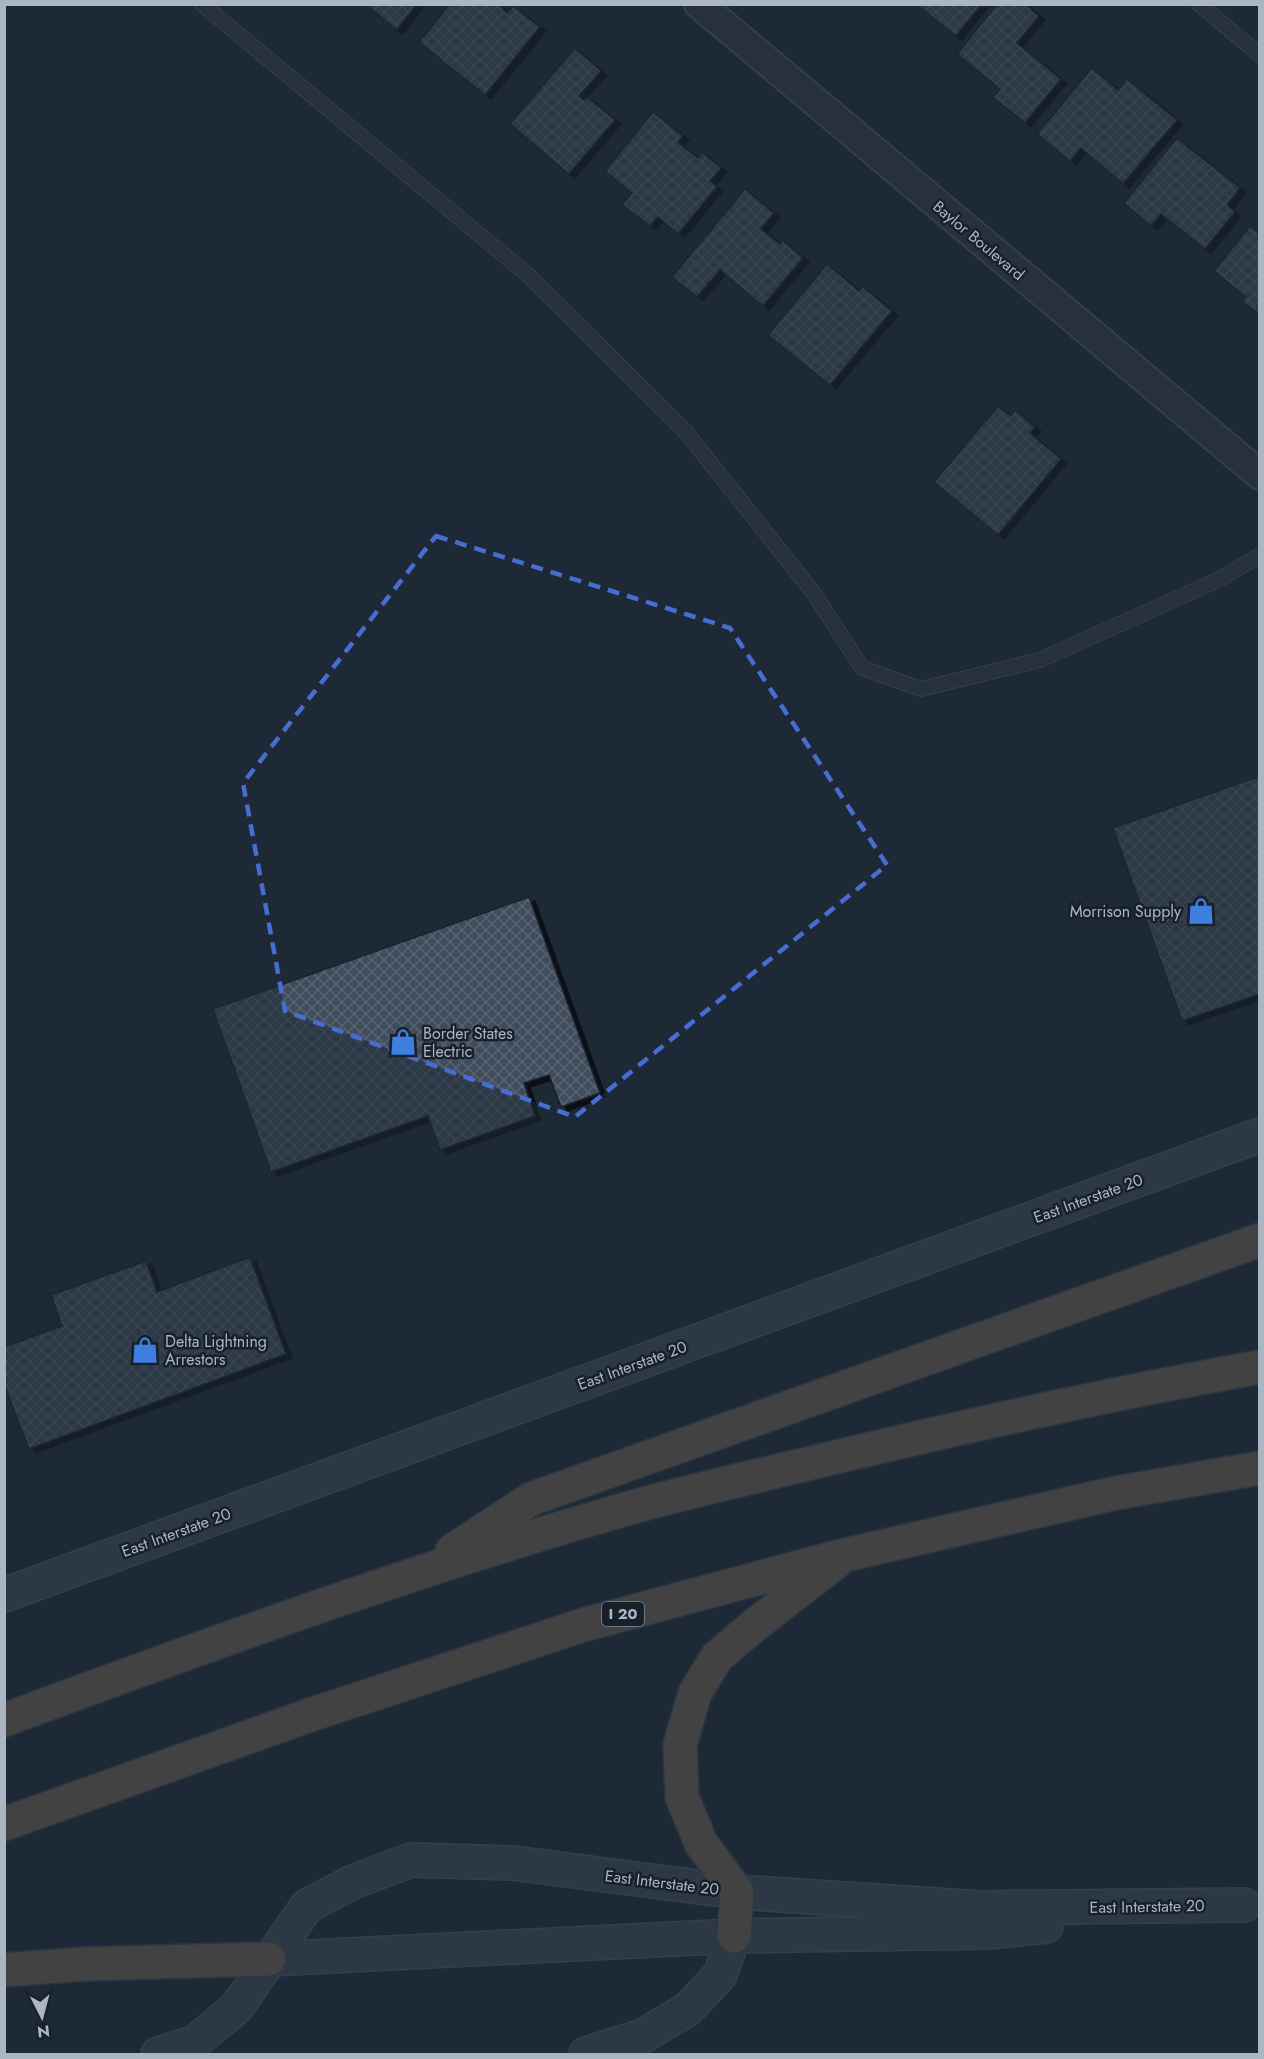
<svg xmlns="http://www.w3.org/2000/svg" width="1264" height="2059" font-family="Jost,sans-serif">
<defs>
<pattern id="building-cross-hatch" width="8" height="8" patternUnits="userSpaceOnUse" patternTransform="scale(1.5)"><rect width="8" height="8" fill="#3f4c5b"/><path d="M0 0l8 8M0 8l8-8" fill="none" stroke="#586471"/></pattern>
<filter id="shadow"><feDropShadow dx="6" dy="4" stdDeviation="0" flood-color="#0009"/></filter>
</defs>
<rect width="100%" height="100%" fill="#1e2936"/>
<g fill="url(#building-cross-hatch)" stroke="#19222d" stroke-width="1.5" filter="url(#shadow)">
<path d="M 365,4 L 417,4 L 397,30 Z"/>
<path d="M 450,4 L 498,4 L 507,13 L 513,6 L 540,27 L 485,95 L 419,42 Z"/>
<path d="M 916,4 L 982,4 L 956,36 Z"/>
<path d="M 997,4 L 1025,4 L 1039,16 L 1017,43 L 1061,79 L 1025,123 L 993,97 L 1000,89 L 957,54 Z"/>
<path d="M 575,48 L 601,71 L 579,96 L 584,100 L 587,97 L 615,120 L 569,174 L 510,124 Z"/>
<path d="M 1092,68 L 1118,90 L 1127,79 L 1177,120 L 1123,184 L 1081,148 L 1070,161 L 1037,134 Z"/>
<path d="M 653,112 L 683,136 L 678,142 L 698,158 L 702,152 L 721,168 L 710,181 L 717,187 L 678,234 L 658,217 L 650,226 L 622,205 L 632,193 L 605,171 Z"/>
<path d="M 1177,138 L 1240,188 L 1227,205 L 1235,212 L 1205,249 L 1161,214 L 1151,226 L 1124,203 Z"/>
<path d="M 745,189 L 774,213 L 761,229 L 780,244 L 782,240 L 803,258 L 763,306 L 720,270 L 697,297 L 672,277 Z"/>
<path d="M 1250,226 L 1260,234 L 1260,315 L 1242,301 L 1246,297 L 1214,271 Z"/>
<path d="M 827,264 L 859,291 L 863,287 L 892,311 L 830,385 L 768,335 Z"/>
<path d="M 998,406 L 1011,416 L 1015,410 L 1035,427 L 1030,433 L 1061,459 L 998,535 L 934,482 Z"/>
<path d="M 1260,776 L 1260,994 L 1182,1021 L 1113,828 Z"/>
<path d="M 529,897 L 600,1093 L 561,1107 L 549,1075 L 524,1083 L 535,1116 L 440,1150 L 428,1116 L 271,1172 L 213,1009 Z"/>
<path d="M 250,1257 L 286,1354 L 29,1449 L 4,1384 L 4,1347 L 62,1326 L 51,1295 L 146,1261 L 157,1292 Z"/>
</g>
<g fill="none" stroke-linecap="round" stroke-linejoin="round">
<defs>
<g id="service">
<path d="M 202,4 L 528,275 L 685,431 L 813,592 L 862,668 L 921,689 L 1040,660 L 1220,579 L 1260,555"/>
<path d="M 1199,4 L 1260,55"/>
</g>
<path id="minor" d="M 699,4 L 1260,475"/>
<g id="secondary">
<path d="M 4,1595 L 1260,1135"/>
<path d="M 269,1959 L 734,1936 L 989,1932 L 1046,1926"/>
<path d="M 158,2054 L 195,2042 L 236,2008 L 307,1906 L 353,1882 L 411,1860 L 513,1863 L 737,1892 L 981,1908 L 1244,1905"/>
<path d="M 586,2054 L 643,2036 L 688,2009 L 720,1975 L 734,1936"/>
</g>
<g id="motorway">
<path d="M 452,1551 L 531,1499 L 1260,1240"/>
<path d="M 4,1720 C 218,1641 432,1563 651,1502 C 704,1488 757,1476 811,1463 C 960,1427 1109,1394 1260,1367"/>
<path d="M 4,1824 L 310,1715 L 583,1625 L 845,1555 L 1116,1493 L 1260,1468"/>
<path d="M 734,1936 L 737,1892 L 701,1843 L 682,1797 L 680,1745 L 695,1693 L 717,1657 L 756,1624 L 835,1563"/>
<path d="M 4,1970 L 84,1964 L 269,1959"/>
</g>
</defs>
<use href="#service" stroke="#4f5965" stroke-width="16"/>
<use href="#minor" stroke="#4f5965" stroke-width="32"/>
<use href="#secondary" stroke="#4f5965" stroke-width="36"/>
<use href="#motorway" stroke="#3c4651" stroke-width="36"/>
<use href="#service" stroke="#323b46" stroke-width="14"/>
<use href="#minor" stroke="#323b46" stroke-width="28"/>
<use href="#secondary" stroke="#404a5a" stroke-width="33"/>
<use href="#motorway" stroke="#6d604e" stroke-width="33"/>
</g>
<path d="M0 0H1264V2059H0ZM 436,536 L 730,628 L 887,865 L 575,1117 L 285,1011 L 243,783 Z" fill="#1e2936" fill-opacity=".55" fill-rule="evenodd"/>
<path fill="none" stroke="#486dd2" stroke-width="4.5" stroke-dasharray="12 8" stroke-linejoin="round" d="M 436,536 L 730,628 L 887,865 L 575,1117 L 285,1011 L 243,783 Z"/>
<defs>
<symbol id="shop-bare" viewBox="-9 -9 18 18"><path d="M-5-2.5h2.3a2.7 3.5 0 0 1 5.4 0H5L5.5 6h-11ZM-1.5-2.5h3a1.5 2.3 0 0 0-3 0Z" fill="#3f7fe0" stroke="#18202b" stroke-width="2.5" paint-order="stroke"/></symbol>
</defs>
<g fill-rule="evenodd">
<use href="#shop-bare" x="1182" y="892" width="38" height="38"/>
<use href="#shop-bare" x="384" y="1023" width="38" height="38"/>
<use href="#shop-bare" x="126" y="1331" width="38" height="38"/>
</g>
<g text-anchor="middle" stroke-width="5" stroke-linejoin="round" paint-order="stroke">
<rect fill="#18202b" stroke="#7f8996" stroke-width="1.5" x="602" y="1602" width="42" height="24" rx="4.5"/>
<g font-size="15" font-weight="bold" fill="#abb6c4">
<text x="623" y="1619">I 20</text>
</g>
<g font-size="16" fill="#abb6c4" stroke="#18202b">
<text transform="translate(979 240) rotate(40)" y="6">Baylor Boulevard</text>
<text transform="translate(1088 1198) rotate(-20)" y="6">East Interstate 20</text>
<text transform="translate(632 1365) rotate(-20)" y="6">East Interstate 20</text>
<text transform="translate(176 1532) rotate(-20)" y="6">East Interstate 20</text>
<text transform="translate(662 1882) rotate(7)" y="6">East Interstate 20</text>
<text transform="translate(1147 1906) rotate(-1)" y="6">East Interstate 20</text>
</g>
<g font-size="16" fill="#abb6c4" stroke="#18202b" text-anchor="start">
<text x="1181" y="917" text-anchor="end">Morrison Supply</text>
<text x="423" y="1039">Border States<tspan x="423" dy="18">Electric</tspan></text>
<text x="165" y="1347">Delta Lightning<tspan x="165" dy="18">Arrestors</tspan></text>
</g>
</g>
<rect width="1264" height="2059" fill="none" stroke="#abb6c4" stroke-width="12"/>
<g transform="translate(42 2017) rotate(174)" stroke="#18202b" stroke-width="4.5" paint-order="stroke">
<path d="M0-4.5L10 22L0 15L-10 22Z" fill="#abb6c4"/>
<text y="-9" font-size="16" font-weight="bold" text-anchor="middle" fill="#abb6c4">N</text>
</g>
</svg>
